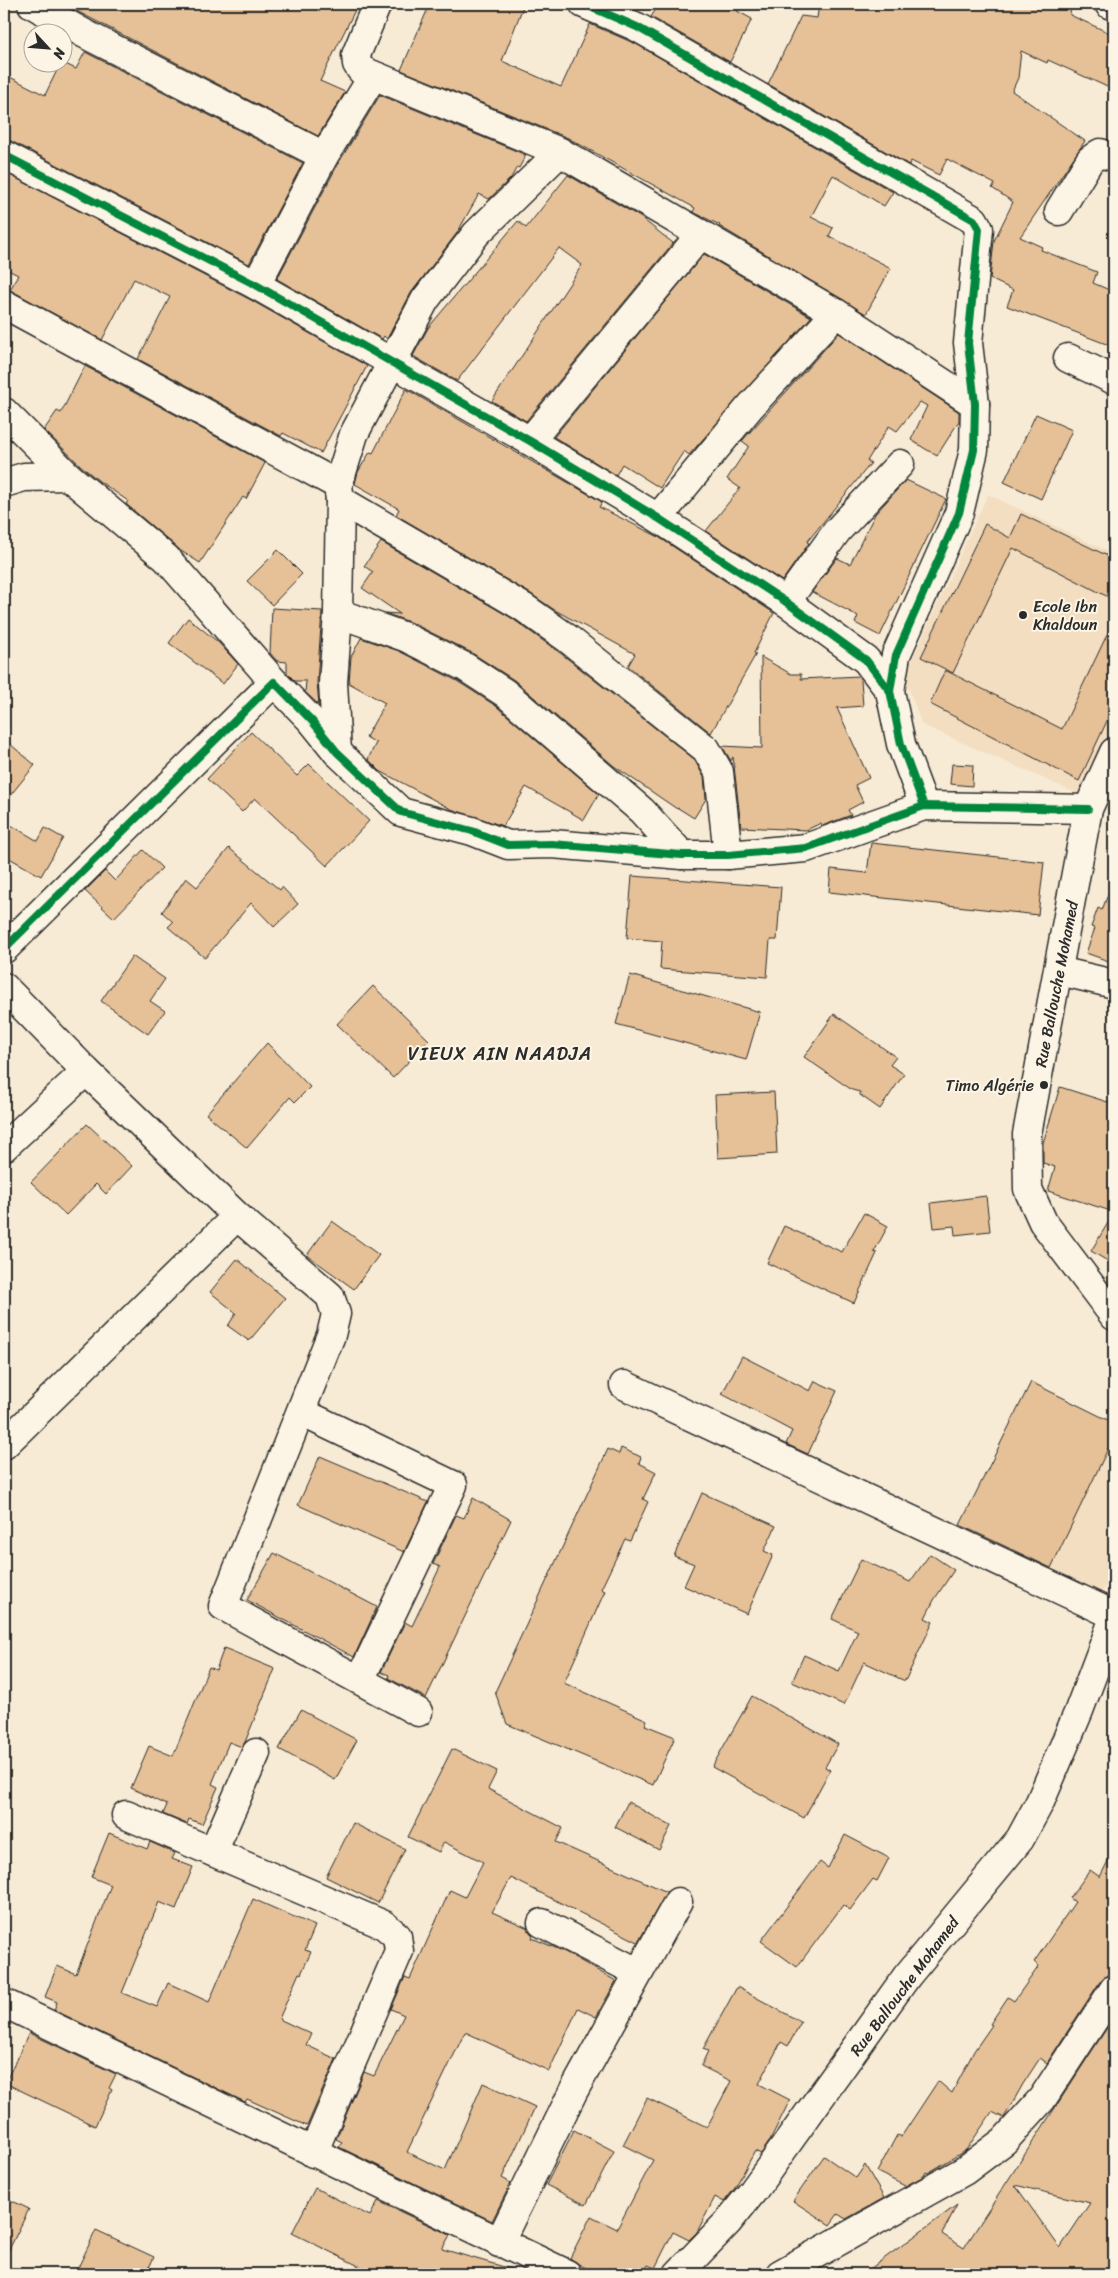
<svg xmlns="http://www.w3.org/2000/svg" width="1118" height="2278" font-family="Sriracha,sans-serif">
<rect width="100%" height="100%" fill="#f8ebd5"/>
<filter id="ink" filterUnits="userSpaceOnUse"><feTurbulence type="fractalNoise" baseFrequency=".02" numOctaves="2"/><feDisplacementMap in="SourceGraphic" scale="10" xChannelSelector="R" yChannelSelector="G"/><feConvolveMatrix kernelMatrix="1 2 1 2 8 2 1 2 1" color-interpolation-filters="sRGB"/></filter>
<g filter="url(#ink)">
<g fill="#f3dec2">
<path d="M 988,494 L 1114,554 L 1114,730 L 1083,796 L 922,725 L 904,677 Z"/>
<path d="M 1031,1382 L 1114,1423 L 1114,1577 L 1099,1595 L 960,1525 Z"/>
</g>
<g fill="#e6c197" stroke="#2b2b2b" fill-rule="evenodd">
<path d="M 63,4 L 358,4 L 320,81 L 345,92 L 318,136 Z"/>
<path d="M 430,4 L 524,4 L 502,61 L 561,87 L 590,24 L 636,44 L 893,192 L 884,206 L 833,175 L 811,217 L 833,228 L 829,236 L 891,268 L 866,314 L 719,226 L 720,225 L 693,212 L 695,208 L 568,138 L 401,70 Z"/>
<path d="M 659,4 L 741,4 L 737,11 L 752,19 L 730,62 L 651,17 Z"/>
<path d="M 819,4 L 1071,4 L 1070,15 L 1114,35 L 1114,90 L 1048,60 L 1047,63 L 1021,51 L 1018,78 L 1012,91 L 1085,141 L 1020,237 L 1042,247 L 1041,250 L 1097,272 L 1093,283 L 1114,292 L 1114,347 L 1007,306 L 1013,290 L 990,279 L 994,241 L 1013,202 L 992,188 L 995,184 L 947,159 L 939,175 L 911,161 L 909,165 L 768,84 L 801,16 L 817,18 Z"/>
<path d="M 85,52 L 303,163 L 249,264 L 11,141 L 4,139 L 4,74 L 45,95 L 61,62 L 76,69 Z"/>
<path d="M 380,95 L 526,155 L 519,168 L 517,167 L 511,178 L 489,199 L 479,194 L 457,233 L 411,293 L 387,339 L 384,336 L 382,339 L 277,279 L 338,164 Z"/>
<path d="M 4,172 L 249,299 L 367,366 L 321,453 L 283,433 L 281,436 L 138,359 L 170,297 L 134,279 L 102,340 L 10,290 L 18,275 L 4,268 Z"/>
<path d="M 568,175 L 640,217 L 673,243 L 526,421 L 492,401 L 582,265 L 559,248 L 457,381 L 413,356 L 428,328 L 518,221 L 526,228 Z"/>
<path d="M 704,254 L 811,317 L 689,455 L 684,451 L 660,488 L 622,464 L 616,475 L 554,437 Z"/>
<path d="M 839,333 L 959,412 L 959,421 L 937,456 L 911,440 L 927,406 L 920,402 L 897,431 L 889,426 L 867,461 L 871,463 L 807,542 L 809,543 L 782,581 L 706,531 L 740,488 L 727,479 L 749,446 L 742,441 Z"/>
<path d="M 85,366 L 265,463 L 246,499 L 243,497 L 200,563 L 181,551 L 126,504 L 128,501 L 99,481 L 79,464 L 44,430 L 57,411 L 61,413 Z"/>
<path d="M 406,389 L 602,502 L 599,507 L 657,536 L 774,613 L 754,653 L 756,654 L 711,733 L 628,666 L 635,654 L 553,609 L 531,594 L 396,515 L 399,509 L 355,484 L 358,472 L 370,452 L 373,453 Z"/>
<path d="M 1036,414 L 1072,430 L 1041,499 L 1004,482 Z"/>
<path d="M 906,480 L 946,499 L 880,636 L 855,623 L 858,616 L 812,592 L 837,558 L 850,564 L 875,514 Z"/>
<path d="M 1021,514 L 1114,559 L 1114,600 L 1013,548 L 953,673 L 921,657 L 985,524 L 1010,538 Z"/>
<path d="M 381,542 L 510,617 L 563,655 L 694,759 L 704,777 L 706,799 L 694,818 L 678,808 L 677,809 L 614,766 L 514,680 L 472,653 L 412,623 L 385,613 L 400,614 L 362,588 L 373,572 L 364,566 Z"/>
<path d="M 278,550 L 302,574 L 272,605 L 247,581 Z"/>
<path d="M 272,608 L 322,611 L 317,682 L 319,705 L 305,692 L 306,681 L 295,681 L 287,673 L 287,662 L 277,661 L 270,653 Z"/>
<path d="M 188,618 L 218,642 L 238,664 L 223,684 L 169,643 Z"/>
<path d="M 1114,620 L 1114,706 L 1079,781 L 930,704 L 945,670 L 1062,729 Z"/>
<path d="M 361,638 L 399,651 L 457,681 L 496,706 L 599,794 L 584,820 L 526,787 L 503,826 L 451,809 L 380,771 L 368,759 L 376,743 L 366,737 L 385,703 L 349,683 L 351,657 Z"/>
<path d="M 761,657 L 791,674 L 801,674 L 801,679 L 859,676 L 861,680 L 863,706 L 837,708 L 869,778 L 855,785 L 863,802 L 848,810 L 851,815 L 822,826 L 821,823 L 806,830 L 741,827 L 733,757 L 731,761 L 722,746 L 762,748 Z"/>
<path d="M 251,732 L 297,776 L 309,764 L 369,821 L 327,866 L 255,798 L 242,812 L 207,779 Z"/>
<path d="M 4,739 L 35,765 L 4,803 Z"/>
<path d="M 952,764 L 973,765 L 972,786 L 950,784 Z"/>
<path d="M 4,821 L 38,841 L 45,828 L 63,838 L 41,876 L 4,855 Z"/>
<path d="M 871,843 L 1044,862 L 1038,915 L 829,892 L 831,869 L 867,873 Z"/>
<path d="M 229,848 L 280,890 L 282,887 L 298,904 L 274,927 L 251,903 L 205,958 L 168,927 L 173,922 L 162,912 L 186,878 L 197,887 Z"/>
<path d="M 143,850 L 162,868 L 114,918 L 85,891 L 105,871 L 115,881 Z"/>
<path d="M 632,876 L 781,887 L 777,940 L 770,940 L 767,977 L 660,969 L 662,941 L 627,938 Z"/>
<path d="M 1112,884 L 1114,884 L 1114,963 L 1086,953 L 1095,928 L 1091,927 L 1098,908 L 1102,910 Z"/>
<path d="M 132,956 L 165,979 L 150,1001 L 165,1011 L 148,1034 L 101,1001 Z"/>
<path d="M 630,975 L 760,1012 L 746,1060 L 616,1024 Z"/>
<path d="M 373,986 L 429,1040 L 393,1078 L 337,1024 Z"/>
<path d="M 834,1014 L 896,1057 L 890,1065 L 904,1074 L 880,1109 L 860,1095 L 860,1092 L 852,1090 L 804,1057 Z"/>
<path d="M 267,1043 L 310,1087 L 295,1102 L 290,1097 L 247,1148 L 206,1114 Z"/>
<path d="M 1060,1087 L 1114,1104 L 1114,1212 L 1048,1191 L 1055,1167 L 1043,1163 L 1043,1143 Z"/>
<path d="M 774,1092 L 777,1154 L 718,1158 L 715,1095 Z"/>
<path d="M 87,1124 L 132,1166 L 106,1194 L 96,1184 L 66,1215 L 31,1182 Z"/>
<path d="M 986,1196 L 990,1231 L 955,1235 L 954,1226 L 934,1228 L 931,1203 Z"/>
<path d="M 864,1213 L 888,1226 L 874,1252 L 877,1253 L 854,1303 L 767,1263 L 784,1226 L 842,1252 Z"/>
<path d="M 1114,1213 L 1114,1265 L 1091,1251 Z"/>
<path d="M 332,1221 L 379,1255 L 354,1289 L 307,1255 Z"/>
<path d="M 237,1259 L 285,1298 L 249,1341 L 228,1326 L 236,1313 L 210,1292 Z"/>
<path d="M 742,1356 L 810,1391 L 815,1381 L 837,1391 L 808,1454 L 786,1444 L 792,1431 L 722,1394 Z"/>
<path d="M 1031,1382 L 1114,1423 L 1114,1436 L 1051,1568 L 960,1525 Z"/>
<path d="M 621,1448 L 641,1457 L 639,1463 L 656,1472 L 643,1499 L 648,1502 L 630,1541 L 625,1539 L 601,1589 L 605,1591 L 564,1683 L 647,1720 L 645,1725 L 675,1737 L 653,1785 L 507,1724 L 495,1692 L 608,1449 L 619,1454 Z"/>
<path d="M 320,1456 L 428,1502 L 404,1552 L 298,1505 Z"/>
<path d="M 702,1493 L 776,1526 L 764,1551 L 773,1555 L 747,1614 L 684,1586 L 694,1564 L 674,1556 Z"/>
<path d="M 473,1498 L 511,1520 L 426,1698 L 388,1678 L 389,1675 L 381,1672 L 405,1622 L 412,1626 L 440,1567 L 433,1564 L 456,1515 L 464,1518 Z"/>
<path d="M 274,1553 L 377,1607 L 354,1657 L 247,1600 Z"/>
<path d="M 930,1554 L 954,1570 L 934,1600 L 925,1618 L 933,1622 L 905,1681 L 864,1662 L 844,1705 L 792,1682 L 804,1655 L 839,1671 L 858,1631 L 832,1619 L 861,1559 L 910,1582 Z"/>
<path d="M 224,1648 L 275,1669 L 245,1742 L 242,1747 L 229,1742 L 212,1784 L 218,1787 L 202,1824 L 189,1819 L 187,1824 L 163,1814 L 167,1805 L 131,1788 L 149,1746 L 173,1756 L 209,1667 L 216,1670 Z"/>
<path d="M 752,1696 L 838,1744 L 825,1767 L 830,1770 L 804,1818 L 712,1767 Z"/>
<path d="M 301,1710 L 357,1740 L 335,1780 L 279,1749 Z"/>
<path d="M 452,1749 L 497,1771 L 488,1789 L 563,1828 L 556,1842 L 667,1892 L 638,1942 L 511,1878 L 492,1912 L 528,1928 L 533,1935 L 532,1938 L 565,1952 L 616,1981 L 596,2017 L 578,2008 L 549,2071 L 465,2032 L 407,2152 L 445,2170 L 483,2083 L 535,2107 L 502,2178 L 511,2183 L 492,2221 L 339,2147 L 342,2142 L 336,2139 L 364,2072 L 374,2076 L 404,2015 L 391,2009 L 405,1977 L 410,1979 L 450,1890 L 465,1897 L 483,1862 L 444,1842 L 439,1852 L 408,1837 Z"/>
<path d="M 628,1802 L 671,1826 L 659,1850 L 615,1827 Z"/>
<path d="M 353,1823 L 405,1849 L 378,1903 L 326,1877 Z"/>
<path d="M 109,1833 L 147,1849 L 150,1842 L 175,1853 L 172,1859 L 193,1867 L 176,1909 L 159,1902 L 122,1993 L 157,2007 L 168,1983 L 209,2002 L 253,1899 L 315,1926 L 305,1950 L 311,1952 L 301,1974 L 299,1973 L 279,2019 L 311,2034 L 306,2045 L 336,2059 L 307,2126 L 247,2099 L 245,2102 L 54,2010 L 57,2002 L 45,1997 L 57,1966 L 76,1974 L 111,1885 L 91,1877 Z"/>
<path d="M 845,1835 L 889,1858 L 877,1881 L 873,1879 L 850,1910 L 843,1905 L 797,1967 L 761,1941 L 820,1862 L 828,1868 Z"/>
<path d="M 1114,1849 L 1114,1973 L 1107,1975 L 1101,1980 L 1047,2063 L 1040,2058 L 1023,2084 L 1005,2116 L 1004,2118 L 992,2112 L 966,2150 L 928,2173 L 926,2172 L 924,2176 L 905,2186 L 877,2172 L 897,2135 L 901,2137 L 938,2081 L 952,2093 L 974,2051 L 992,2025 L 990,2024 L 1008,1997 L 1014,2001 L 1039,1966 L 1034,1962 L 1075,1902 L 1070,1898 L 1090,1870 L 1100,1877 Z"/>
<path d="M 737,1987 L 801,2022 L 788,2046 L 781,2042 L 759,2084 L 790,2100 L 769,2142 L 761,2154 L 755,2151 L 735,2188 L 724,2202 L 715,2197 L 697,2232 L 689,2240 L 673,2232 L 655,2268 L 648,2265 L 643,2274 L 598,2274 L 580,2265 L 570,2258 L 591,2216 L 617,2229 L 653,2160 L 623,2145 L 647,2098 L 707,2127 L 731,2081 L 701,2066 L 708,2051 L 703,2049 Z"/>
<path d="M 1114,2017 L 1114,2274 L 863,2274 L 957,2205 L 942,2234 L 964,2248 ZM 1015,2185 L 1090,2203 L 1060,2248 Z"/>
<path d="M 29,2033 L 116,2074 L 109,2088 L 112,2090 L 95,2126 L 5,2083 Z"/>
<path d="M 574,2130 L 614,2151 L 586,2205 L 546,2185 Z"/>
<path d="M 824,2156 L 856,2178 L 865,2165 L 884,2198 L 846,2219 L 838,2214 L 830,2225 L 793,2201 Z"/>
<path d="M 315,2188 L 370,2216 L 378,2201 L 450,2235 L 442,2249 L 511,2269 L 510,2274 L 375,2274 L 292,2233 Z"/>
<path d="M 4,2197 L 29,2209 L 4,2260 Z"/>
<path d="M 96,2230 L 154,2257 L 146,2274 L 75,2274 Z"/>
</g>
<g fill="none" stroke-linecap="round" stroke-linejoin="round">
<defs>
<g id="minor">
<path d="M 32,4 L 85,34 L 324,156"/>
<path d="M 377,4 L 356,55 L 357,64 L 361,70 L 560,152 L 836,313 L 975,404"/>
<path d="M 584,4 L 637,27 L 974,220 L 979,229 L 968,343 L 975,404 L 974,450 L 959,513 L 896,655 L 890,691"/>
<path d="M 1109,4 L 1114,6"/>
<path d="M 4,155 L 256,285 L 530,441 L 658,518 L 786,602 L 866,660 L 890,691 L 901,744 L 924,806"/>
<path d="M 1059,211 L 1090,160 L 1100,153 L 1114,157"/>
<path d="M 256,285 L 324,156 L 373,76"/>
<path d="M 4,304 L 338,485"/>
<path d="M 1068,358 L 1114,380"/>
<path d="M 4,412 L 68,476"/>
<path d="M 530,441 L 701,234"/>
<path d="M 4,483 L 24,477 L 68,476 L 166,558 L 274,682"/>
<path d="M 340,500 L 523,607 L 567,638 L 706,749 L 719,772 L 728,855"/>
<path d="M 658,518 L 749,408 L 836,313"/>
<path d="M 786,602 L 837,531 L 900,464"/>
<path d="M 338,613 L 405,637 L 465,667 L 505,693 L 642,811 L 682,855"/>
<path d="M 337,752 L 333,683 L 338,613 L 340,500 L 338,485 L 354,434 L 425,300 L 476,234 L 560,152"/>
<path d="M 1114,752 L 1088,809 L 1027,1134 L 1028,1189 L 1043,1222 L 1114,1316"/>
<path d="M 4,949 L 274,682 L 312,721 L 337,752 L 401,812 L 472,831 L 508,845 L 552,844 L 682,855 L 728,855 L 806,848 L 924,806 L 1088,809"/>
<path d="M 1059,971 L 1114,984"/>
<path d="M 4,987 L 86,1071 L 237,1216 L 330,1296 L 336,1314 L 331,1335 L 223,1606 L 418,1712"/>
<path d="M 4,1147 L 86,1071"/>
<path d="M 624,1385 L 1114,1615"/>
<path d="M 301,1412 L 453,1485 L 360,1680"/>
<path d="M 4,1445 L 237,1216"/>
<path d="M 126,1815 L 384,1925 L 397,1936 L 399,1951 L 313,2153"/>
<path d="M 213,1852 L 256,1753"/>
<path d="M 542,1923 L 637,1972"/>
<path d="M 4,2003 L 567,2274"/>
<path d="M 499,2243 L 573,2092 L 678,1902"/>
<path d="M 678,2274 L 728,2222 L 753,2191 L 907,1976 L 1020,1839 L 1040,1802 L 1078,1713 L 1114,1618"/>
<path d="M 780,2274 L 964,2171 L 1004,2141 L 1042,2099 L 1114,1989"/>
</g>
</defs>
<use href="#minor" stroke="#2b2b2b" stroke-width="31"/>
<use href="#minor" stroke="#fcf5e5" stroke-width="28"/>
<defs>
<g id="cycleway">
<path d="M 584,4 L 637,27 L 974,220 L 979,229 L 968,343 L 975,404 L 974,450 L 959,513 L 896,655 L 890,691"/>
<path d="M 4,155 L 256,285 L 530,441 L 658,518 L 786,602 L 866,660 L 890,691 L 901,744 L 924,806"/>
<path d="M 4,949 L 274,682 L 312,721 L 337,752 L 401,812 L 472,831 L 508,845 L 552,844 L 682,855 L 728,855 L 806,848 L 924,806 L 1088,809"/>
</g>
</defs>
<use href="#cycleway" stroke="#fcf5e5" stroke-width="11"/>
<use href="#cycleway" stroke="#00873e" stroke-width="8"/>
</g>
</g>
<g fill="#2b2b2b" stroke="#fcf5e5" stroke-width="2">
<circle cx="1023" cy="615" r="5"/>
<circle cx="1044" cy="1085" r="5"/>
</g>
<g text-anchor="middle" stroke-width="4" stroke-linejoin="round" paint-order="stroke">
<g font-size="16" fill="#2b2b2b" stroke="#fcf5e5" text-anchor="start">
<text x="1033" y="612">Ecole Ibn<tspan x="1033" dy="18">Khaldoun</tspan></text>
<text x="1034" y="1091" text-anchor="end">Timo Algérie</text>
</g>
<g font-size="16" fill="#2b2b2b" stroke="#fcf5e5">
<text transform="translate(1056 984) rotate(-79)" y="6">Rue Ballouche Mohamed</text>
<text transform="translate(904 1986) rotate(-53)" y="6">Rue Ballouche Mohamed</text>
</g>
<g font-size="19" letter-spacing="1" fill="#2b2b2b" stroke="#fcf5e5">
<text x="500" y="1060">VIEUX AIN NAADJA</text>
</g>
</g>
<rect width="1118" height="2278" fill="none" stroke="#fcf5e5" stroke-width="20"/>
<rect x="10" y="10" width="1098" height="2258" fill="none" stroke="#2b2b2b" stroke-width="2" filter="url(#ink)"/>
<g transform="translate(48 48) rotate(116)"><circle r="24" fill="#fcf5e5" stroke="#a8a49b"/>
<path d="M0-4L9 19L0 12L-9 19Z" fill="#2b2b2b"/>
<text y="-8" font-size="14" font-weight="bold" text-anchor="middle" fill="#2b2b2b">N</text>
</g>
</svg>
